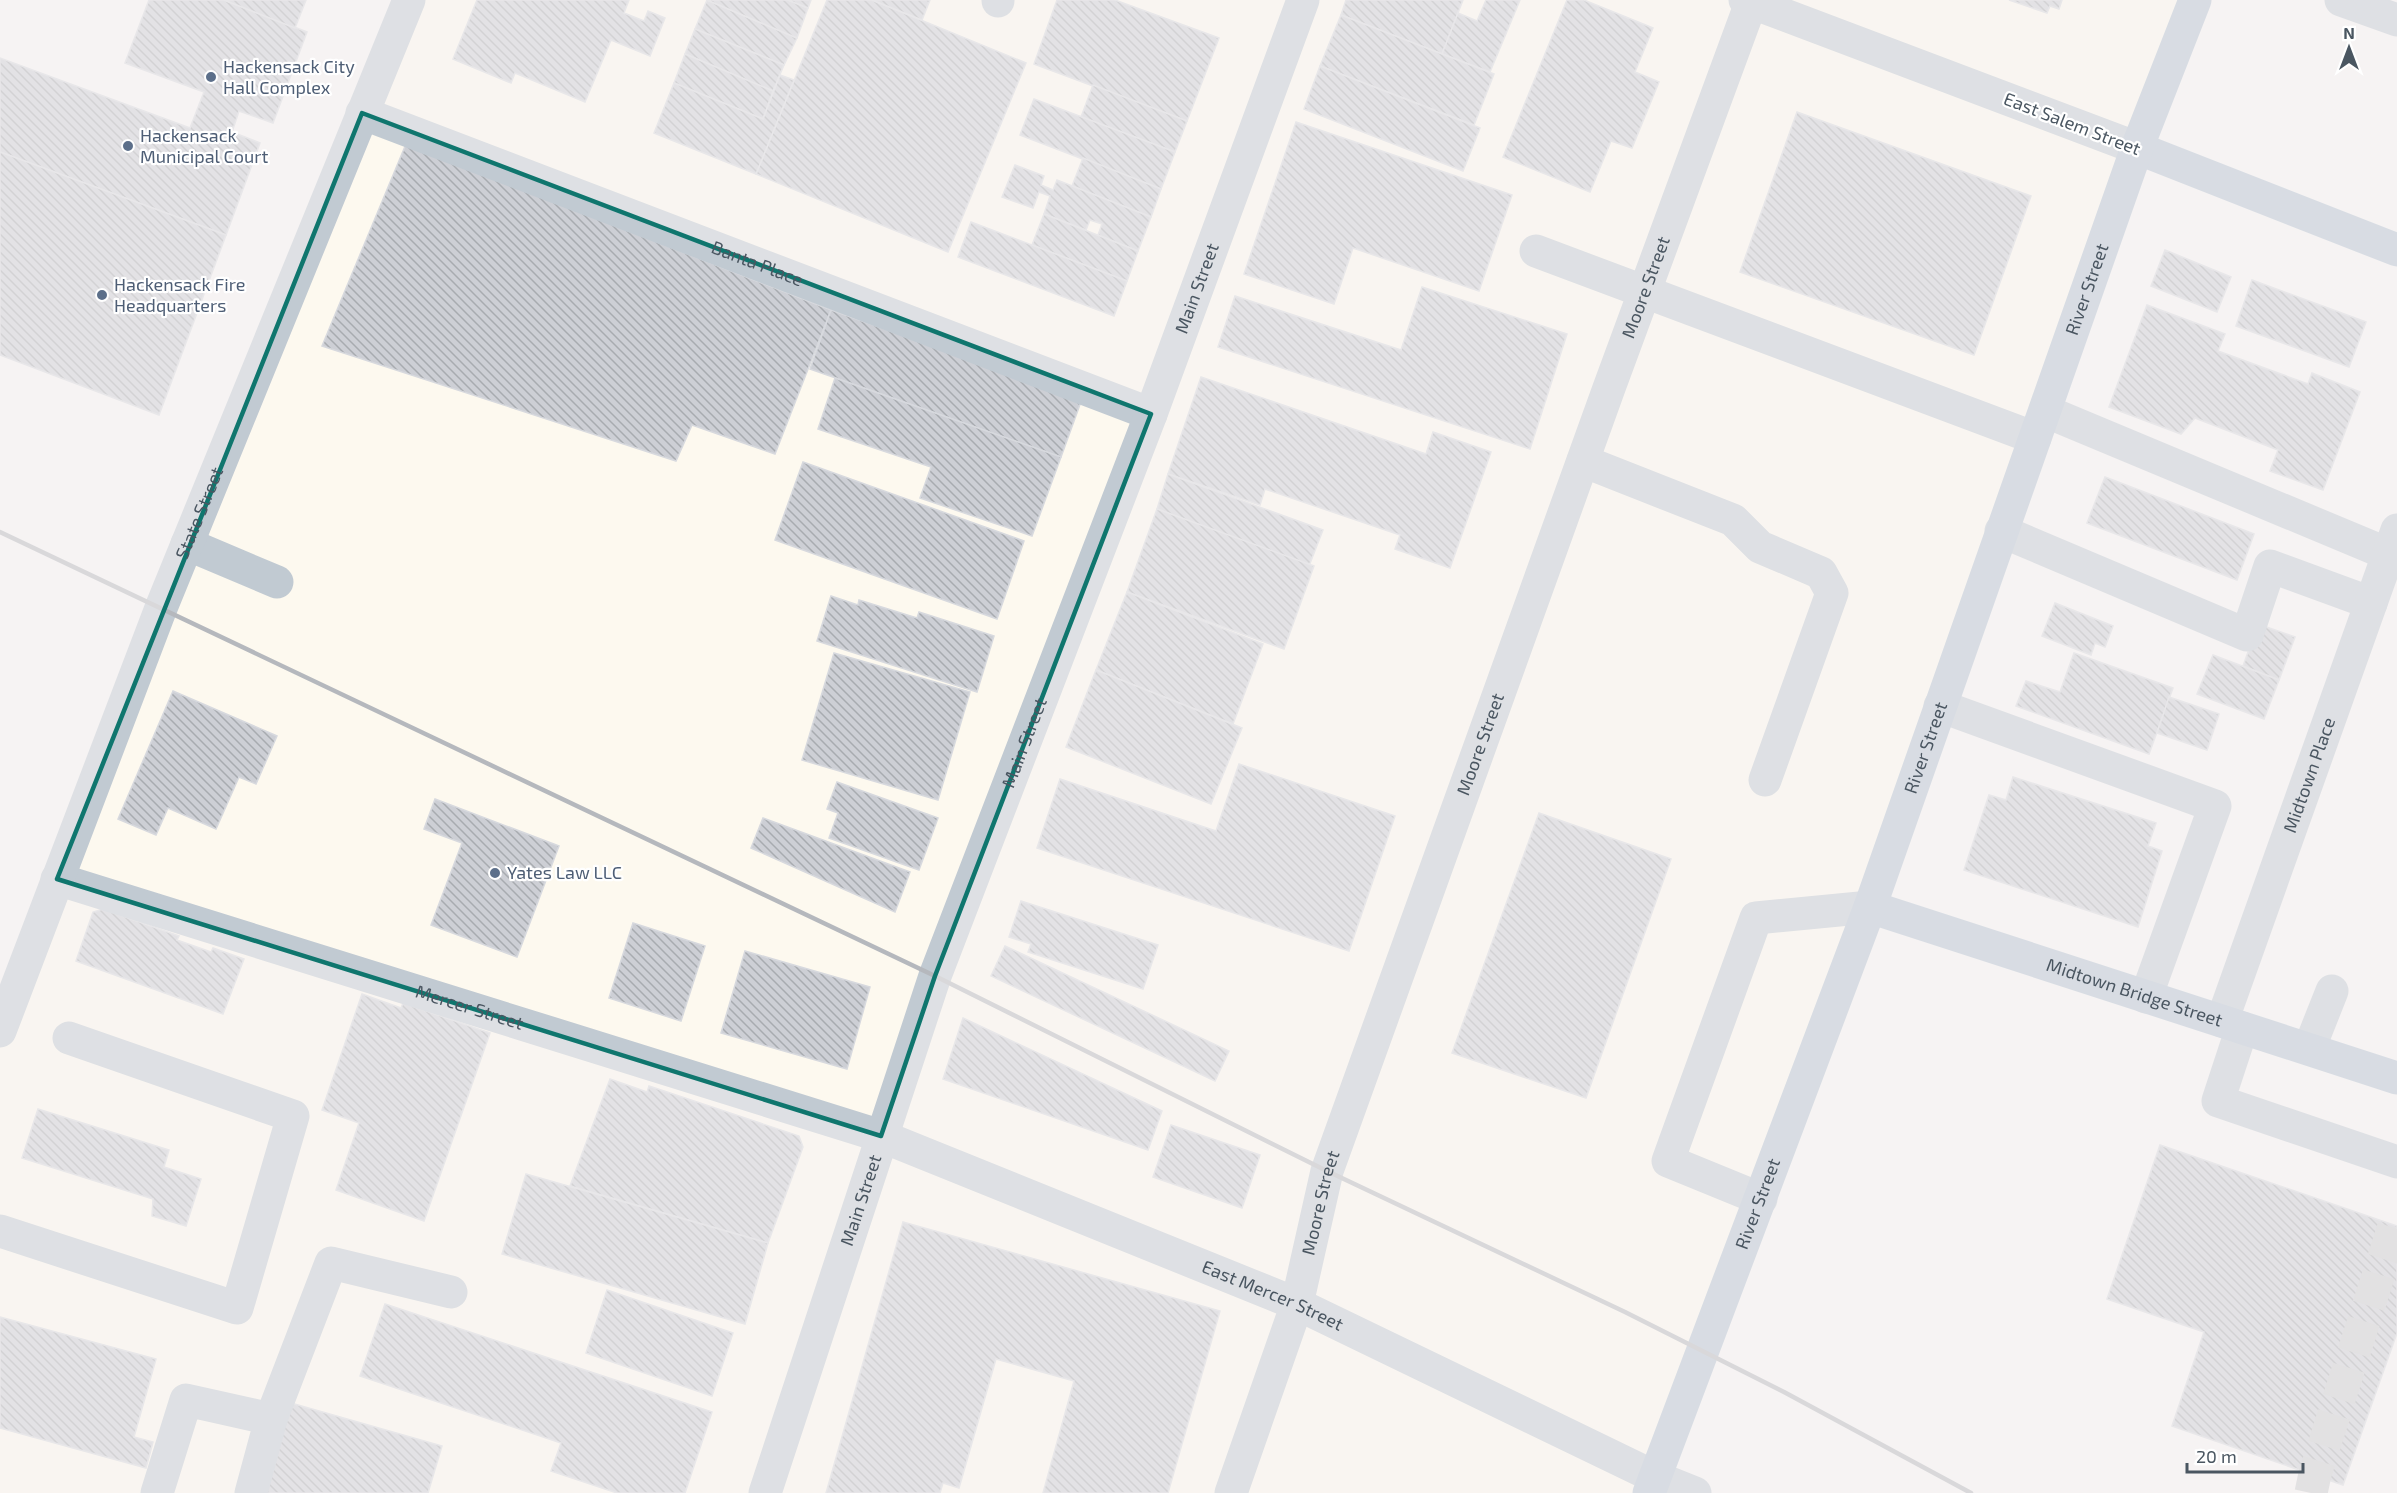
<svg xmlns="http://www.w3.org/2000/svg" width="2397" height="1493" font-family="'Exo 2',sans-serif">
<defs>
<pattern id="building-back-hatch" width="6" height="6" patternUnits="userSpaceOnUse" patternTransform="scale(1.5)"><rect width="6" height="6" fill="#cdcfd5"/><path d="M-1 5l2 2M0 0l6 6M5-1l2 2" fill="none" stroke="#a8abb0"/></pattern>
</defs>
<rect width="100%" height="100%" fill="#f5f3f3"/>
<path fill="#fdf9ef" d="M 409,0 L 2195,0 L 1649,1493 L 0,1493 L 0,1031 Z"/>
<g fill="url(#building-back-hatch)" stroke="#d7d9de" stroke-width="1.5">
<path d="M 149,0 L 224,0 L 307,32 L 273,123 L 239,111 L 232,132 L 260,143 L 226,235 L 0,152 L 0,58 L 190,128 L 204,92 L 125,63 Z"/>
<path d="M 224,0 L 306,0 L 295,28 Z"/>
<path d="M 477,0 L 629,0 L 624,13 L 644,21 L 648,11 L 665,18 L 650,56 L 611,40 L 585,102 L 515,73 L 511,83 L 453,59 Z"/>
<path d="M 707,0 L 797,38 L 784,65 L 695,29 Z"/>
<path d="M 707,0 L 788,0 L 808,8 L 797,38 Z"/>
<path d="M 788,0 L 811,0 L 808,8 Z"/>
<path d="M 827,0 L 872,0 L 1026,63 L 948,252 L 756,174 Z"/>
<path d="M 872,0 L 930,0 L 922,20 Z"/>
<path d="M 1057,0 L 1115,0 L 1219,38 L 1187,121 L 1034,64 Z"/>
<path d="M 1346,0 L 1463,0 L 1442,54 L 1341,15 Z"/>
<path d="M 1486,0 L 1520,0 L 1490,72 L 1442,54 L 1458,13 L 1477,21 Z"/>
<path d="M 1567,0 L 1584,0 L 1653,28 L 1635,72 L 1659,82 L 1632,148 L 1611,141 L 1590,192 L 1503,157 Z"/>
<path d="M 2009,0 L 2062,0 L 2059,9 L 2050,6 L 2047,13 Z"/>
<path d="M 1341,15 L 1494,74 L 1474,125 L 1320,66 Z"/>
<path d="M 695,29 L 784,65 L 773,91 L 685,54 Z"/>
<path d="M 685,54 L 773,91 L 763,119 L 674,83 Z"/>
<path d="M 1320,66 L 1480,128 L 1463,171 L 1304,109 Z"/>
<path d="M 780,75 L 794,80 L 756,174 L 654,133 L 674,83 L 763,119 Z"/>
<path d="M 1093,85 L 1187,121 L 1175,152 L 1081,117 Z"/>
<path d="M 1034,99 L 1175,152 L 1161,189 L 1020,135 Z"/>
<path d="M 1797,112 L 2031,196 L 1974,355 L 1740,272 Z"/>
<path d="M 1296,122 L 1512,195 L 1479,291 L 1353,248 L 1334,304 L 1244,274 Z"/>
<path d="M 406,144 L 831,310 L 775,454 L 692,425 L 676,461 L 322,346 Z"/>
<path d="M 0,152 L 226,235 L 159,415 L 0,355 Z"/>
<path d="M 1083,158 L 1161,189 L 1151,217 L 1072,186 Z"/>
<path d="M 1015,165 L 1044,176 L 1041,185 L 1053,190 L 1057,180 L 1151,217 L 1138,251 L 1098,235 L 1102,224 L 1090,220 L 1086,230 L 1044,214 L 1050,196 L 1039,192 L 1033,208 L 1002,197 Z"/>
<path d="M 1044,214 L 1138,251 L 1127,281 L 1032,245 Z"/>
<path d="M 971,222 L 1127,281 L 1114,316 L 958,257 Z"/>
<path d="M 2165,250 L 2231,277 L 2217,312 L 2151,286 Z"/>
<path d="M 2252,280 L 2366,322 L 2349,367 L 2236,326 Z"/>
<path d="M 1422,287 L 1567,334 L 1530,449 L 1218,347 L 1235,296 L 1401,350 Z"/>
<path d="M 2147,305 L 2225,334 L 2218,351 L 2308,384 L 2312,373 L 2360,392 L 2323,490 L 2270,471 L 2278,450 L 2195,418 L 2181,434 L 2109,407 Z"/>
<path d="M 831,310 L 1082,399 L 1061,457 L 810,369 Z"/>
<path d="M 1201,377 L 1426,454 L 1433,432 L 1491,452 L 1450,568 L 1395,549 L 1400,535 L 1265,489 L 1260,505 L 1168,474 Z"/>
<path d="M 835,378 L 1061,457 L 1032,536 L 920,498 L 931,467 L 818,429 Z"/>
<path d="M 803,462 L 1024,541 L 997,619 L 775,540 Z"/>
<path d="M 1168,474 L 1323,530 L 1309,566 L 1157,509 Z"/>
<path d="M 2105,477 L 2254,534 L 2237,580 L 2087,523 Z"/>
<path d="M 1157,509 L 1314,566 L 1284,649 L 1127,592 Z"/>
<path d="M 1127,592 L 1263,644 L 1233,724 L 1096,670 Z"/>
<path d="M 831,596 L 858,605 L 859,600 L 917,618 L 919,612 L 994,636 L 977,692 L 817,641 Z"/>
<path d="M 2055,603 L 2113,626 L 2105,647 L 2095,643 L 2091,655 L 2042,636 Z"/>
<path d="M 2258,624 L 2295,637 L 2279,680 L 2243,666 Z"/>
<path d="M 834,653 L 970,692 L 938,800 L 802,760 Z"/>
<path d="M 2074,653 L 2173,688 L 2149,754 L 2016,706 L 2026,681 L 2060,692 Z"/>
<path d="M 2213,655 L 2279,680 L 2264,719 L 2197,694 Z"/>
<path d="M 1096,670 L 1242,728 L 1211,804 L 1066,747 Z"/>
<path d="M 173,691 L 277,736 L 256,784 L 239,777 L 216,829 L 168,808 L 156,835 L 118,819 Z"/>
<path d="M 2169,697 L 2219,714 L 2207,750 L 2157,733 Z"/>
<path d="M 1239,764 L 1395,816 L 1349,951 L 1037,848 L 1060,779 L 1216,831 Z"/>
<path d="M 2013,777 L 2156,823 L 2148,846 L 2162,851 L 2138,927 L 1964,870 L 1989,795 L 2006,800 Z"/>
<path d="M 837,782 L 938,818 L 919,870 L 829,838 L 838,813 L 827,809 Z"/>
<path d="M 435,799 L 559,846 L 517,957 L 431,925 L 462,843 L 424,829 Z"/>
<path d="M 1539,813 L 1671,859 L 1586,1098 L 1452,1053 Z"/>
<path d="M 763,818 L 910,872 L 895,912 L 751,848 Z"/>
<path d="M 1021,901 L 1158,945 L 1143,989 L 1028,952 L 1031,944 L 1009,937 Z"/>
<path d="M 103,909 L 179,936 L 177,940 L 211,952 L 213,948 L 244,959 L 223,1014 L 76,961 L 93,912 Z"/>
<path d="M 633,923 L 705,946 L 681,1021 L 609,998 Z"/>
<path d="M 1005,946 L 1229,1051 L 1215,1081 L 991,976 Z"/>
<path d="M 745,951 L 870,987 L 847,1069 L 721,1033 Z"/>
<path d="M 362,994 L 401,1008 L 403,1003 L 490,1033 L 424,1221 L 336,1190 L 359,1123 L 322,1110 Z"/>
<path d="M 963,1018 L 1162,1111 L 1148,1150 L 943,1079 Z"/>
<path d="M 610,1079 L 647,1092 L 649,1086 L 799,1136 L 803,1147 L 768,1243 L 570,1186 Z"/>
<path d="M 38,1109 L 169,1150 L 164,1167 L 201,1179 L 186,1226 L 152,1216 L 153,1199 L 22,1158 Z"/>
<path d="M 1171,1125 L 1260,1155 L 1242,1208 L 1153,1177 Z"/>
<path d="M 2160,1145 L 2397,1226 L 2397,1333 L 2343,1485 L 2172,1426 L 2204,1332 L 2107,1299 Z"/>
<path d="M 526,1174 L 768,1243 L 745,1324 L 502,1254 Z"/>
<path d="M 903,1222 L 1220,1311 L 1168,1493 L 1043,1493 L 1074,1381 L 996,1359 L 959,1488 L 943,1483 L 940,1493 L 826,1493 Z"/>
<path d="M 607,1290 L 733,1333 L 712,1396 L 586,1353 Z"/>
<path d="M 385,1304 L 712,1412 L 685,1493 L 617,1493 L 551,1471 L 561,1443 L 360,1376 Z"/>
<path d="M 0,1317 L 156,1359 L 134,1437 L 153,1442 L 146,1468 L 0,1428 Z"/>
<path d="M 291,1403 L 442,1446 L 428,1493 L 265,1493 Z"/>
</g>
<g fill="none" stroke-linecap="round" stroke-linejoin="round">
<path stroke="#caccce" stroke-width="33" stroke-dasharray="33 16" stroke-linecap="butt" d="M 2311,1493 L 2315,1474 L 2397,1217"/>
<g stroke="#c1cad2" stroke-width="33">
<path d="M 1745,0 L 2137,148"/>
<path d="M 2341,0 L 2397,20"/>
<path d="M 998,1 L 998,0"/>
<path id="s1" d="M 362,113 L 1151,414"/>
<path d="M 1536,251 L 2035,438"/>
<path d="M 2045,411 L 2388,554"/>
<path d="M 1583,461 L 1733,520 L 1760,547 L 1821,573 L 1832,593 L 1765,780"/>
<path d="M 2001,531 L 2247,635 L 2270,566 L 2371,603"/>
<path d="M 187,544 L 277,582"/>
<path d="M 1940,706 L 2215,806 L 2146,997"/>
<path id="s2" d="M 57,879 L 881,1136 L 1297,1304 L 1655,1477 L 1695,1493"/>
<path id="s3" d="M 2222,1021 L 2397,530"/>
<path d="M 2242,1028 L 2218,1101 L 2397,1162"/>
<path id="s4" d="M 0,1031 L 161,608 L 409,0"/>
<path d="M 2309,1049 L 2332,991"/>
<path d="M 1761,1199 L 1668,1161 L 1756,918 L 1870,907"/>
<path d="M 0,1231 L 237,1308 L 293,1116 L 69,1038"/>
<path d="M 271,1419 L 331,1263 L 451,1292"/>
<path d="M 157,1493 L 186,1400 L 271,1419 L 251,1493"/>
<path id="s5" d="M 765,1493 L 935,976 L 1151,414 L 1303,0"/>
<path id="s6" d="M 1231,1493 L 1297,1304 L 1327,1171 L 1609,388 L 1752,0"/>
</g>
<g stroke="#b3c2d1" stroke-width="33">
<path d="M 2137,148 L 2397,250"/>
<path id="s7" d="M 1870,907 L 2397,1078"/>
<path id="s8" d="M 1649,1493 L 1870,907 L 2137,148 L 2195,0"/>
</g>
<path stroke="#b5b8bd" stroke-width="4.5" d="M 0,532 L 935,976 L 1327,1171 L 1625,1312 L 1784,1392 L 1971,1493"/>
</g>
<path d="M0 0H2397V1493H0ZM 362,113 L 1151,414 L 935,976 L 881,1136 L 57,879 Z" fill="#f5f3f3" fill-opacity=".55" fill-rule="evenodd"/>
<path fill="none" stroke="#0f766e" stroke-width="4.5" stroke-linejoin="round" d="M 362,113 L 1151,414 L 935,976 L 881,1136 L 57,879 Z"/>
<g fill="#5c6f8a" stroke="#fff" stroke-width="2">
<circle cx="211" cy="77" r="6"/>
<circle cx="128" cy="146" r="6"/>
<circle cx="102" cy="295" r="6"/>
<circle cx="495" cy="873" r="6"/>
</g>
<g text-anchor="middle" stroke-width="4.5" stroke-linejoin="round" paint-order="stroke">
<g font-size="18" fill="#4e5e75" stroke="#fff" text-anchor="start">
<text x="223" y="73">Hackensack City<tspan x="223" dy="21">Hall Complex</tspan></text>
<text x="140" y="142">Hackensack<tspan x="140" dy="21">Municipal Court</tspan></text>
<text x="114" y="291">Hackensack Fire<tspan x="114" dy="21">Headquarters</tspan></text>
<text x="507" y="879">Yates Law LLC</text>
</g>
<g font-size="18" fill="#4a5661" stroke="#fff">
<text transform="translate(2072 124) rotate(21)" y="6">East Salem Street</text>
<text dy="6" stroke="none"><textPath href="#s1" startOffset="423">Banta Place</textPath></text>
<text dy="6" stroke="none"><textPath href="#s6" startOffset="1276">Moore Street</textPath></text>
<text dy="6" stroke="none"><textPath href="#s5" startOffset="1280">Main Street</textPath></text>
<text dy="6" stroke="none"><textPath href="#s8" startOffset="1281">River Street</textPath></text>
<text dy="6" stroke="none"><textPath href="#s4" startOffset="555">State Street</textPath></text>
<text dy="6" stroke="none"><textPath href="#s5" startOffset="794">Main Street</textPath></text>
<text dy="6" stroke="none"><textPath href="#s6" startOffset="790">Moore Street</textPath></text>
<text dy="6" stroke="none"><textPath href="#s8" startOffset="795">River Street</textPath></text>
<text dy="6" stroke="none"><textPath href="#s3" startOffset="261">Midtown Place</textPath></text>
<text dy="6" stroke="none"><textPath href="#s7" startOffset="278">Midtown Bridge Street</textPath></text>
<text dy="6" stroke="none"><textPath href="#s2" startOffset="432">Mercer Street</textPath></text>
<text dy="6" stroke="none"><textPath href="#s5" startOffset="308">Main Street</textPath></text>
<text dy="6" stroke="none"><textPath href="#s6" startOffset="304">Moore Street</textPath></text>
<text dy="6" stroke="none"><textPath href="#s8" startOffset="309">River Street</textPath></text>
<text dy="6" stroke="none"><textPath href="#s2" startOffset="1286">East Mercer Street</textPath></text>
</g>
</g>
<g transform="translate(2349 48)" stroke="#ffffff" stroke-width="4.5" paint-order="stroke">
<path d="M0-4.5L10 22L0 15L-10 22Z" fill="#4a5661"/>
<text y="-9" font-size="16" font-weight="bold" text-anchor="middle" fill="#4a5661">N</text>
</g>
<path d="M2187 1463v9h116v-9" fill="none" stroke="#4a5661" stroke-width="3"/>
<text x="2196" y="1463" font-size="18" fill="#4a5661" stroke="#ffffff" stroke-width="4.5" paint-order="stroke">20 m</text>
</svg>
